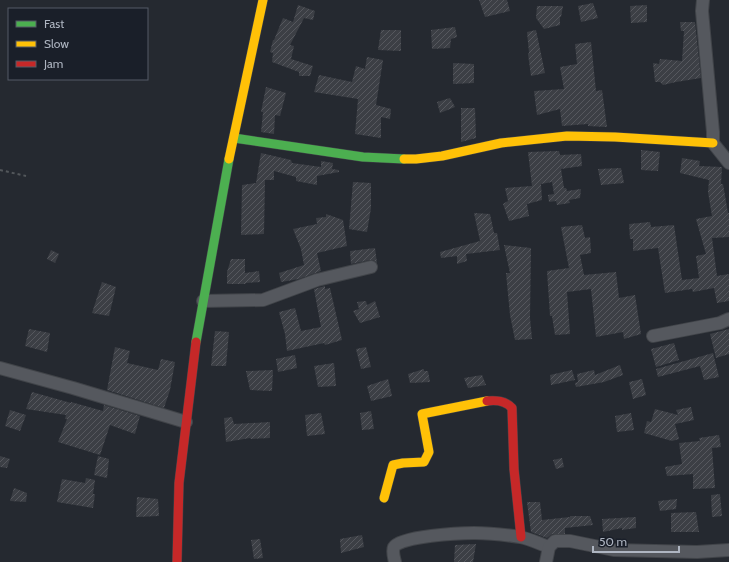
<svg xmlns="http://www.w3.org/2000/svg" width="729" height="562" font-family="Cabin,sans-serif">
<defs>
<pattern id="building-hatch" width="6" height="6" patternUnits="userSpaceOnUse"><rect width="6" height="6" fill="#3c3f45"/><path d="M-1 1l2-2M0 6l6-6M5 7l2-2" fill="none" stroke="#56585e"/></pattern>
</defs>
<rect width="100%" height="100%" fill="#252930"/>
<g fill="url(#building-hatch)">
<path d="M 479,0 L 507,0 L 510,11 L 485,17 Z"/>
<path d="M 593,3 L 598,18 L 581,22 L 578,6 Z"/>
<path d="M 298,5 L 315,11 L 313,20 L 304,18 L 290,45 L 294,46 L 291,59 L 313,66 L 310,76 L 299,76 L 299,72 L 272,62 L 273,53 L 270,52 L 273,40 L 274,40 L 283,18 L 293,22 Z"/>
<path d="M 647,5 L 647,22 L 631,23 L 630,6 Z"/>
<path d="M 537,6 L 563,6 L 561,17 L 560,17 L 560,25 L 544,29 L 536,18 Z"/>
<path d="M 680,22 L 695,22 L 701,78 L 676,82 L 663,85 L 660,82 L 655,82 L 653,63 L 659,64 L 660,59 L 682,61 L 684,31 L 681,31 Z"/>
<path d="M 455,27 L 457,37 L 451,39 L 450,48 L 432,49 L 431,30 Z"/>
<path d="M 381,30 L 401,30 L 401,51 L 378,50 Z"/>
<path d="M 536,30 L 545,73 L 531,76 L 528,54 L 529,53 L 527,32 Z"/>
<path d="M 591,42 L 596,91 L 602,90 L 607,127 L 588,126 L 588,124 L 562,126 L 560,109 L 537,115 L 534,91 L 564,89 L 560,67 L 577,64 L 575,44 Z"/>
<path d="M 367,57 L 383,60 L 376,105 L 391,109 L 390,119 L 381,117 L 381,138 L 355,134 L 358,99 L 314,92 L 319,75 L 352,82 L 356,66 L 365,69 Z"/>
<path d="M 453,63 L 474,64 L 474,83 L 453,84 Z"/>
<path d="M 266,87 L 286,93 L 280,116 L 275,115 L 274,134 L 261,132 L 263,112 L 261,112 Z"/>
<path d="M 450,98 L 455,107 L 440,113 L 437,102 Z"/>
<path d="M 461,108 L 475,108 L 476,138 L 461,142 Z"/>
<path d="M 641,150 L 660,152 L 658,171 L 641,170 Z"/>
<path d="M 559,151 L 560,155 L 581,154 L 582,166 L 561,169 L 564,188 L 566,188 L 567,191 L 581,189 L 580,198 L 569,200 L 570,203 L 557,205 L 556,201 L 549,202 L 548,195 L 554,194 L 552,182 L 541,184 L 542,200 L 527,204 L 529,216 L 509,221 L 503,204 L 508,201 L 505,188 L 532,186 L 528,152 Z"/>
<path d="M 261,153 L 291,160 L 292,163 L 321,167 L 321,161 L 333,163 L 332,169 L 339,170 L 339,172 L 317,176 L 317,185 L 296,181 L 296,177 L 274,171 L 274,180 L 265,180 L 264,234 L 241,235 L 242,185 L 256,183 Z"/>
<path d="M 682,158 L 700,161 L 699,166 L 722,167 L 721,184 L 723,184 L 728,213 L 729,213 L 729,237 L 712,238 L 717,276 L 729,274 L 729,301 L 717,303 L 714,288 L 693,292 L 692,289 L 665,293 L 658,248 L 633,251 L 633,239 L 630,239 L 629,224 L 650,222 L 651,227 L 674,225 L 682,280 L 699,278 L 696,256 L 706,254 L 696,219 L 712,216 L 708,192 L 709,180 L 680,173 Z"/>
<path d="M 621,168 L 624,183 L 601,185 L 598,169 Z"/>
<path d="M 353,182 L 371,183 L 371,208 L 367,232 L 349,229 Z"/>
<path d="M 474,213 L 490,214 L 494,233 L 497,233 L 500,250 L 466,254 L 467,261 L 457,264 L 457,256 L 441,258 L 440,252 L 480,241 Z"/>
<path d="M 326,214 L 343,220 L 347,246 L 317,253 L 321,271 L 299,279 L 281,282 L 279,273 L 304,265 L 301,249 L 293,229 L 317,224 L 316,218 L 326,217 Z"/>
<path d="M 582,225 L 585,238 L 590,237 L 591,253 L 580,255 L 584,275 L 616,272 L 619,298 L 635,295 L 641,334 L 624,339 L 623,332 L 596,337 L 591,289 L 567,292 L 570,334 L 555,335 L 552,316 L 550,316 L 547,271 L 569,268 L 561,227 Z"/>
<path d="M 504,245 L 531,248 L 530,318 L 532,339 L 515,340 L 510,315 L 506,273 L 510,273 Z"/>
<path d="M 375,248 L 377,263 L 373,260 L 370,260 L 351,264 L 350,251 Z"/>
<path d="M 51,250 L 59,254 L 55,263 L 47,259 Z"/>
<path d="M 231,259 L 245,259 L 245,273 L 259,271 L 260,282 L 245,283 L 246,284 L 227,284 L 227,272 Z"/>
<path d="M 102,282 L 116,287 L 109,316 L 92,313 Z"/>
<path d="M 325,286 L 325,289 L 330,288 L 342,340 L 325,345 L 324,343 L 287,351 L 285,334 L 279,312 L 295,308 L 301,331 L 321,327 L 314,289 Z"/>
<path d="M 366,301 L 367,305 L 375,301 L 380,317 L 360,323 L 353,311 L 359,309 L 357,302 Z"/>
<path d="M 29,329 L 50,333 L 47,352 L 25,346 Z"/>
<path d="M 729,329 L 729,354 L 716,358 L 710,334 Z"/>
<path d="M 215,331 L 229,332 L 226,366 L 211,366 Z"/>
<path d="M 674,343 L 679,360 L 656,367 L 651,349 Z"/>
<path d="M 115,347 L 130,351 L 127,363 L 158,370 L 161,359 L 175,362 L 170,390 L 164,408 L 107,390 Z"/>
<path d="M 366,347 L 371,367 L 361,369 L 356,349 Z"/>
<path d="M 713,353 L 719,377 L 704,380 L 700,366 L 658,377 L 656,369 Z"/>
<path d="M 295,355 L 297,368 L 278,372 L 276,359 Z"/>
<path d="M 334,363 L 336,386 L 318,387 L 314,366 Z"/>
<path d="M 620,365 L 623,375 L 604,382 L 576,387 L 575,383 L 578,382 L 577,374 L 594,370 L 595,375 Z"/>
<path d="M 424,369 L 424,371 L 428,371 L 430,382 L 410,383 L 408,374 Z"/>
<path d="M 273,370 L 272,391 L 250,390 L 246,371 Z"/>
<path d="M 572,370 L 575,380 L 551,385 L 550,375 Z"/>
<path d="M 482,375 L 486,385 L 468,388 L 464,378 Z"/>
<path d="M 388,379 L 392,396 L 371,401 L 367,386 Z"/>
<path d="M 642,379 L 646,395 L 633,399 L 629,382 Z"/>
<path d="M 32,392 L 71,403 L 71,402 L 103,411 L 104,405 L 140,416 L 135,434 L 110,425 L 100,455 L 58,442 L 67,419 L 65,419 L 66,415 L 26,409 Z"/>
<path d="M 691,407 L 694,420 L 675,424 L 679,439 L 672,441 L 644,433 L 647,421 L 651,422 L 655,409 L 678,415 L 676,410 Z"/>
<path d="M 10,410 L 26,415 L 20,431 L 5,426 Z"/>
<path d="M 371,411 L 374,429 L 362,430 L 360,413 Z"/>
<path d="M 321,413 L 325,434 L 307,436 L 305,415 Z"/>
<path d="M 631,413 L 634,430 L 617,432 L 615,416 Z"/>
<path d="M 232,417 L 234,424 L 270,422 L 270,438 L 251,439 L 250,438 L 226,442 L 224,418 Z"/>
<path d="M 719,435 L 721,447 L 712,448 L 715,488 L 693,489 L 693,474 L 667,476 L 665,467 L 682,464 L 679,443 L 700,441 L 699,438 Z"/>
<path d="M 0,456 L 10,459 L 7,468 L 0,467 Z"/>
<path d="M 98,456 L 109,459 L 107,478 L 94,475 Z"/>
<path d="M 562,458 L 564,467 L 556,469 L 553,460 Z"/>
<path d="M 86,478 L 95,480 L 93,494 L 95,494 L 93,508 L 57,502 L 62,479 L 85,483 Z"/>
<path d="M 14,488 L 27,493 L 26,502 L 10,501 Z"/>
<path d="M 720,494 L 722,516 L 712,517 L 711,495 Z"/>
<path d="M 137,497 L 158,499 L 159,516 L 136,517 Z"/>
<path d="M 677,499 L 676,509 L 660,511 L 658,501 Z"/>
<path d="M 527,502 L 540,502 L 542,520 L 570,517 L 570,516 L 590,516 L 593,525 L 565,528 L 565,534 L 552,534 L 547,538 L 531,532 Z"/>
<path d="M 696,512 L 699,532 L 671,532 L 671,513 Z"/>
<path d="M 636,517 L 636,528 L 622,530 L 622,528 L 603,532 L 602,519 Z"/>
<path d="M 362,535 L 364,547 L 341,553 L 340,539 Z"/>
<path d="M 260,539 L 263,558 L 254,559 L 251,540 Z"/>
<path d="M 476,544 L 473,562 L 454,562 L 455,545 Z"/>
</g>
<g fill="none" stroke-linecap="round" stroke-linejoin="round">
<defs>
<g id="street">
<path d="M 703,0 L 702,11 L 713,132 L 713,143 L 729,163"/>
<path d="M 203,301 L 263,300 L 317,280 L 371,267"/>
<path d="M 653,336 L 720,323 L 729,319"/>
<path d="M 0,368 L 73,388 L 186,422"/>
<path d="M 395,562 C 394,558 392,551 394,547 C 400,536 461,533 474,533 C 488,533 507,535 520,537 C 530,539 540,544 549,547"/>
<path d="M 546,562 L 549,547 L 555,541 L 570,541 L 614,550 L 697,552 L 729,550"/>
</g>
<g id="fast">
<path d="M 234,138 L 363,157 L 404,159"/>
<path d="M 196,342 L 229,159"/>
</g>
<g id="slow">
<path d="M 229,159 L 263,0"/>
<path d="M 404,159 L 416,159 L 442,156 L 501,143 L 567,136 L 615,137 L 713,143"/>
<path d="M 384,498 L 393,465 L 403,463 L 424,462 L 429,452 L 422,414 L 487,401"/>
</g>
<g id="jam">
<path d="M 487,401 C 495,400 506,401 512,408 L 514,469 L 521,537"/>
<path d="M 177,562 L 179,483 L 196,342"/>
</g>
</defs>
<use href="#street" stroke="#414449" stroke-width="14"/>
<use href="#fast" stroke="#414449" stroke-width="10"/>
<use href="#slow" stroke="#414449" stroke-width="10"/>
<use href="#jam" stroke="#414449" stroke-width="10"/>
<path stroke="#53575b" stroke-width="2" stroke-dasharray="3 3" stroke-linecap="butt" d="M 0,170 L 26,176"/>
<use href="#street" stroke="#55585e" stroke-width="12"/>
<use href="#fast" stroke="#4caf50" stroke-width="9"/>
<use href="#slow" stroke="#ffc107" stroke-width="9"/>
<use href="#jam" stroke="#c62828" stroke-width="9"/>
</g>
<rect x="8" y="8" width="140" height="72" fill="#1a1f29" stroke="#555b66"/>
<rect x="16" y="21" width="20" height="6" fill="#4caf50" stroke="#555b66"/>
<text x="44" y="28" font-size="12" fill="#aeb5c1">Fast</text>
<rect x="16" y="41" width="20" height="6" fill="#ffc107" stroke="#555b66"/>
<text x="44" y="48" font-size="12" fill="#aeb5c1">Slow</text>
<rect x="16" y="61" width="20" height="6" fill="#c62828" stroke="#555b66"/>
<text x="44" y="68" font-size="12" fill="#aeb5c1">Jam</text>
<path d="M593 546v6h86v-6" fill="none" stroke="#aeb5c1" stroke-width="2"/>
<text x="599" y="546" font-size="12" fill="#aeb5c1" stroke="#1a1f29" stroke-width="3" paint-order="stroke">50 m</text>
</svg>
